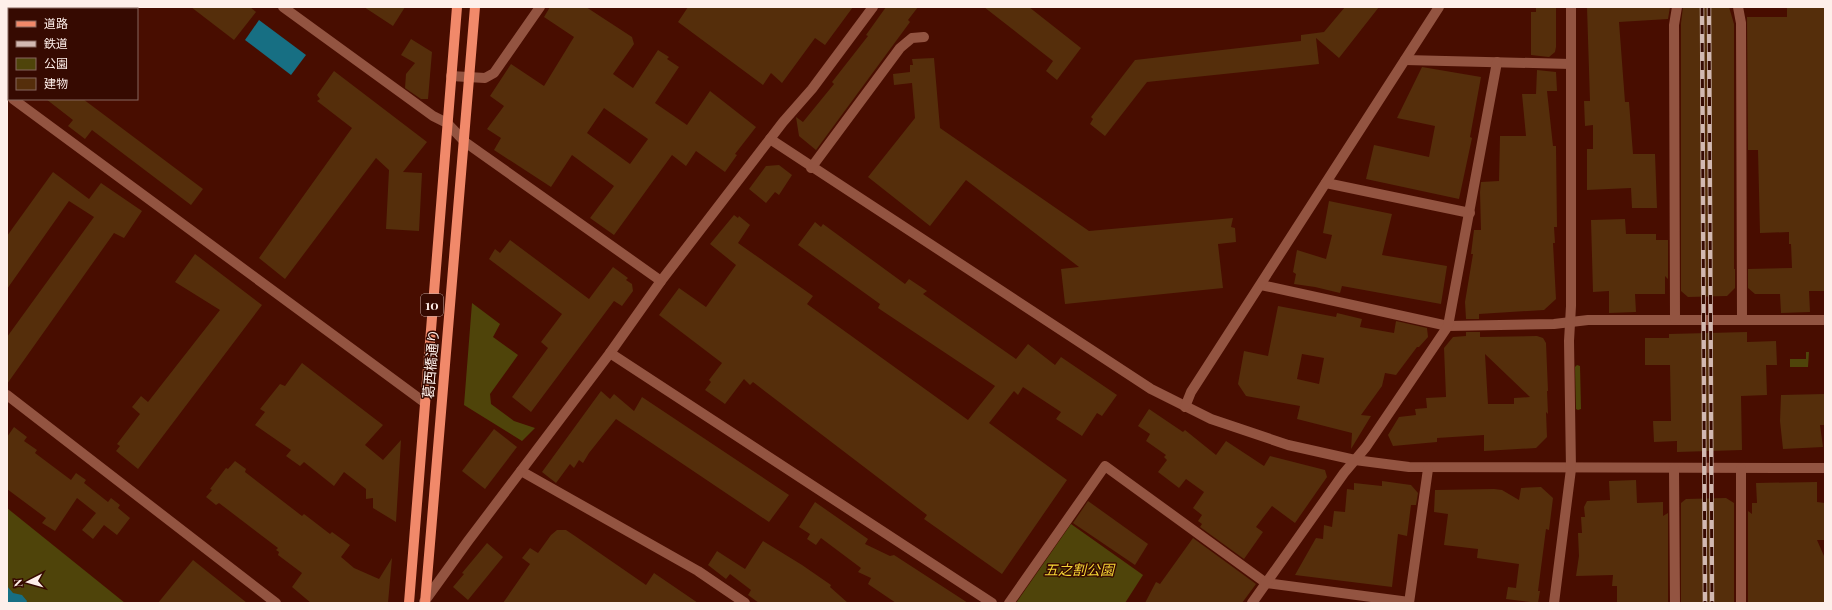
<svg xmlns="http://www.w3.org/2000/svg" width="1832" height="610" font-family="'Playfair Display','Noto Sans JP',serif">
<rect width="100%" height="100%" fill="#480d00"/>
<g fill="#4f440a">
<path d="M 472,303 L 500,324 L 493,337 L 518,355 L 490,394 L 491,404 L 514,421 L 535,428 L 522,441 L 464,405 Z"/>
<path d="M 1806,352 L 1809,352 L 1808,367 L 1790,367 L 1790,359 L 1806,359 Z"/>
<path d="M 1577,365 L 1580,366 L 1581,409 L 1578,410 L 1576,409 L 1575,367 Z"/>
<path d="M 7,508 L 125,603 L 7,603 Z"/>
<path d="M 1071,524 L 1143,575 L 1125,603 L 1016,603 Z"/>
</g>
<g fill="#176f83">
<path d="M 259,20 L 306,55 L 291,75 L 245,40 Z"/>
<path d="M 7,586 L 13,593 L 22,595 L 27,601 L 26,603 L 7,603 Z"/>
</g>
<g fill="#552e0b" fill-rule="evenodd">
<path d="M 191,7 L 250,7 L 256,12 L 234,40 Z"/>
<path d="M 364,7 L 405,7 L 393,26 Z"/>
<path d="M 550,7 L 586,7 L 632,37 L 634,44 L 613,74 L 633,88 L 658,50 L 669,57 L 667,59 L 679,67 L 655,103 L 687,125 L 710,91 L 756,127 L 735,154 L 737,155 L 725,172 L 696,151 L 686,166 L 672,155 L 614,235 L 590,218 L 614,186 L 572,155 L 551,187 L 494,150 L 501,138 L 487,129 L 504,106 L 490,96 L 511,64 L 544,86 L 574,37 L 544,17 ZM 604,108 L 648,139 L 630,164 L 587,133 Z"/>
<path d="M 688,7 L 853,7 L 825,45 L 815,38 L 782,83 L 771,73 L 763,85 L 678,22 Z"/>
<path d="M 886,7 L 918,7 L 908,20 L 910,22 L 816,150 L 799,136 L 796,117 L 803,122 L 834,84 L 832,82 L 868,36 L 866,35 Z"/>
<path d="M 984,7 L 1029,7 L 1081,48 L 1057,80 L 1046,71 L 1053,61 Z"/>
<path d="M 1345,7 L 1379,7 L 1339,58 L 1316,38 L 1319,64 L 1147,82 L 1105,136 L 1090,124 L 1093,119 L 1091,117 L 1135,60 L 1301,41 L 1301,35 L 1324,32 Z"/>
<path d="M 1536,7 L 1556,7 L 1556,47 L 1555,52 L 1549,57 L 1531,55 L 1531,12 L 1536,12 Z"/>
<path d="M 1587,7 L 1670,7 L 1668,19 L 1619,22 L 1625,102 L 1629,102 L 1633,154 L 1655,154 L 1657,208 L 1632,208 L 1631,188 L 1587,190 L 1587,149 L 1593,149 L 1593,125 L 1585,126 L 1584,101 L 1590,101 Z"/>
<path d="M 1683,7 L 1729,7 L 1734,24 L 1734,269 L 1735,269 L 1735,288 L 1727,296 L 1688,297 L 1681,291 L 1681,23 Z"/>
<path d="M 1787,7 L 1825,7 L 1825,291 L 1809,291 L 1810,312 L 1781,313 L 1780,294 L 1755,294 L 1748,288 L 1748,269 L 1792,268 L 1791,244 L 1789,244 L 1789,232 L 1760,233 L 1758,150 L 1748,150 L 1747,17 L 1787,17 Z"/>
<path d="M 411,39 L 432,52 L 428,99 L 421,99 L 405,88 L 406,74 L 415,63 L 401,55 Z"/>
<path d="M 934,58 L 940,128 L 1089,231 L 1233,218 L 1231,227 L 1235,228 L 1236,242 L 1218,244 L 1223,288 L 1065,304 L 1061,269 L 1079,267 L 966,180 L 930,226 L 868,177 L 915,118 L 912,83 L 894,85 L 893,74 L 910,72 L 910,65 L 913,65 L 912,59 Z"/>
<path d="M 1422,67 L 1481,77 L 1470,137 L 1472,138 L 1459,199 L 1366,179 L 1374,145 L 1429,157 L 1435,126 L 1397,118 Z"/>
<path d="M 1537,70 L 1556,72 L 1557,91 L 1547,91 L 1553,146 L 1556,146 L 1557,227 L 1554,227 L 1555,243 L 1553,243 L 1556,299 L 1544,310 L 1479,314 L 1479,319 L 1466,319 L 1465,302 L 1473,254 L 1471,254 L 1474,230 L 1481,230 L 1480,192 L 1481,182 L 1499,181 L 1500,136 L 1526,136 L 1522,94 L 1536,94 Z"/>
<path d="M 334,71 L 427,142 L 403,172 L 422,173 L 419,231 L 386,229 L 389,170 L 376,158 L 285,279 L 259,258 L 352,128 L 317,101 L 320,99 L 317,95 Z"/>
<path d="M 46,99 L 83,99 L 203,189 L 191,205 L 92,130 L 85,139 L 68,126 L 73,120 Z"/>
<path d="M 779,165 L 792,175 L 779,195 L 775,192 L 766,203 L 749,189 L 766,166 Z"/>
<path d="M 53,172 L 89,199 L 101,183 L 142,211 L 124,238 L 114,233 L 7,384 L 7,337 L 94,217 L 69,201 L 7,289 L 7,236 Z"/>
<path d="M 1329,201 L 1392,214 L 1382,255 L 1447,266 L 1441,304 L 1342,286 L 1340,293 L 1315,287 L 1294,284 L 1296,274 L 1293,272 L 1297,250 L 1326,259 L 1332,235 L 1323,233 Z"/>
<path d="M 734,215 L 738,218 L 739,216 L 750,225 L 738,243 L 813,296 L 807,304 L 968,420 L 995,386 L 878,308 L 880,304 L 798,245 L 815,222 L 821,227 L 823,224 L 905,284 L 909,279 L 927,291 L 923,294 L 1016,359 L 1028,344 L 1055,365 L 1061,357 L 1117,395 L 1102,416 L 1097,413 L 1082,436 L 1056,419 L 1061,412 L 1023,387 L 1018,395 L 1014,391 L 989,423 L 1067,480 L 1002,574 L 924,519 L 927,515 L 753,382 L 750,385 L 744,379 L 725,404 L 705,390 L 711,382 L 709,380 L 722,363 L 659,315 L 679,288 L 706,307 L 736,265 L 710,244 Z"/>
<path d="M 1625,219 L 1626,234 L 1656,234 L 1656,240 L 1668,240 L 1668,279 L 1665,276 L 1665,294 L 1635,294 L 1636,312 L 1609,313 L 1609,291 L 1593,292 L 1591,220 Z"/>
<path d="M 510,240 L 589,299 L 613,267 L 628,278 L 626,280 L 632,284 L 633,291 L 622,306 L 614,301 L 531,412 L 512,397 L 548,348 L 541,342 L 562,314 L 489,259 L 495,249 L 500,253 Z"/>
<path d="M 195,254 L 262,305 L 138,469 L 116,451 L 120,446 L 117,444 L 140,414 L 132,407 L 141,396 L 148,402 L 220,310 L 175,282 Z"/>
<path d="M 1278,306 L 1336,317 L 1337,313 L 1362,319 L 1360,327 L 1394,333 L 1396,321 L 1427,328 L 1428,337 L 1419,347 L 1417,347 L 1396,375 L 1385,373 L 1382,386 L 1361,415 L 1371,416 L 1351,449 L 1352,433 L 1297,419 L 1300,406 L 1246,396 L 1238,384 L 1244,351 L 1268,356 ZM 1302,354 L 1324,358 L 1319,384 L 1297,379 Z"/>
<path d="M 1466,332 L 1480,332 L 1480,337 L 1537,336 L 1543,338 L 1546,343 L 1548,391 L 1547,391 L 1548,414 L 1546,412 L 1547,437 L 1536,448 L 1484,451 L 1484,435 L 1437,438 L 1437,442 L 1393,446 L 1388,435 L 1399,417 L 1416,415 L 1415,409 L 1427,408 L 1426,398 L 1446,397 L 1444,348 L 1453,337 L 1466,336 ZM 1485,354 L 1530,397 L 1514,398 L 1514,404 L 1488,404 Z"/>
<path d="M 1747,332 L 1747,342 L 1776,341 L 1777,365 L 1766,365 L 1767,395 L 1741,396 L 1742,450 L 1677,452 L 1677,441 L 1654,442 L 1653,421 L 1671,421 L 1670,365 L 1645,365 L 1645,338 L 1669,338 L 1669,334 Z"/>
<path d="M 302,363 L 383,425 L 365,445 L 383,460 L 401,440 L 396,522 L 373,508 L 373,498 L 366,499 L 366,489 L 344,472 L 334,486 L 304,462 L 300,466 L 286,456 L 291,450 L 255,425 L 265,412 L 260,409 L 280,384 L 285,386 Z"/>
<path d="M 601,391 L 610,399 L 614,394 L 634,411 L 642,397 L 789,495 L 769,522 L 616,419 L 589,453 L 583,463 L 579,460 L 574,468 L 570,464 L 556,483 L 542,472 Z"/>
<path d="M 1825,394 L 1825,425 L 1820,425 L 1823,447 L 1783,449 L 1780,421 L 1781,395 Z"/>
<path d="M 1149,409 L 1183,432 L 1185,430 L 1216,455 L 1226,441 L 1264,466 L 1270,456 L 1325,470 L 1327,477 L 1295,523 L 1272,506 L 1256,527 L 1263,532 L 1244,559 L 1200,527 L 1202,524 L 1198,521 L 1202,515 L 1193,508 L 1204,492 L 1186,479 L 1179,488 L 1158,472 L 1167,460 L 1164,457 L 1166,455 L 1146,441 L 1150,434 L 1138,426 Z"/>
<path d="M 14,427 L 27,437 L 24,441 L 37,450 L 35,453 L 71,480 L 76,473 L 86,480 L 84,483 L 108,502 L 111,498 L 120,505 L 118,508 L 130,518 L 117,535 L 104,525 L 93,539 L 82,530 L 96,513 L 77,498 L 55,531 L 42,523 L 46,518 L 7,489 L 7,437 Z"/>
<path d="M 494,429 L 517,447 L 485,489 L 462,471 Z"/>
<path d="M 235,461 L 246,469 L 245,472 L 302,516 L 304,514 L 330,534 L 332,532 L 350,545 L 341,557 L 354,568 L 379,579 L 392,558 L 388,603 L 311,603 L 292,587 L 302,573 L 278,555 L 279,552 L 276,550 L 278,548 L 219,503 L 216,505 L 206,497 L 212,490 L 210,489 L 226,468 L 228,469 Z"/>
<path d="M 1636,480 L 1637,503 L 1663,502 L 1663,516 L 1668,513 L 1668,603 L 1617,603 L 1617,586 L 1612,586 L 1613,575 L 1576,576 L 1579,556 L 1578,533 L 1582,533 L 1581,517 L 1585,517 L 1584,507 L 1587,501 L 1610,500 L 1609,481 Z"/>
<path d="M 1382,481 L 1411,485 L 1418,493 L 1416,505 L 1411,505 L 1407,536 L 1398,534 L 1392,587 L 1295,575 L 1316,538 L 1323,539 L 1324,525 L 1332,527 L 1334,511 L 1345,512 L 1347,489 L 1354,490 L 1354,483 L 1382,486 Z"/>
<path d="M 1817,482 L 1817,502 L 1825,503 L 1825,540 L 1817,540 L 1824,556 L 1825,603 L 1748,603 L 1748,511 L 1752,514 L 1752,503 L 1757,503 L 1756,483 Z"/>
<path d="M 1541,487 L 1553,498 L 1549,530 L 1546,529 L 1538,591 L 1540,591 L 1538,603 L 1506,599 L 1508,587 L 1516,588 L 1519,564 L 1477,558 L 1478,549 L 1444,545 L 1448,514 L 1434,512 L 1435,490 L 1494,489 L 1502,490 L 1519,500 L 1521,488 Z"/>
<path d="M 1726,498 L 1734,503 L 1734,603 L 1681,603 L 1681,503 L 1686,499 Z"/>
<path d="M 1088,501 L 1148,544 L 1135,565 L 1073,523 Z"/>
<path d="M 815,502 L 868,539 L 865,544 L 890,556 L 894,555 L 968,603 L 896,603 L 868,584 L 871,578 L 858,572 L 861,568 L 821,538 L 816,545 L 807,539 L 810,534 L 799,527 Z"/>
<path d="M 557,530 L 566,530 L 575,536 L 646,585 L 654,573 L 698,603 L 503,603 L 530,564 L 522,558 L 530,548 L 538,553 L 551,535 Z"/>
<path d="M 1193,538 L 1256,584 L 1242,603 L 1145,603 L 1156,582 L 1160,584 Z"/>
<path d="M 763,541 L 802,565 L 831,585 L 830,587 L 848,603 L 759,603 L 748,595 L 751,590 L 730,574 L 726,579 L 708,565 L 717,551 L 745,569 Z"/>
<path d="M 487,543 L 503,557 L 468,600 L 453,587 L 464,574 L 462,573 Z"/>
<path d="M 193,560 L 247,603 L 158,603 Z"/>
</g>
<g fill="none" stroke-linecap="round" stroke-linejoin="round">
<g stroke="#935441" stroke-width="10">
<path d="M 283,7 L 433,116 L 447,123 L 465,142 L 479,152 L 661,281"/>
<path d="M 1738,7 L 1741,23 L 1742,320"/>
<path d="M 22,9 L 24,7"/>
<path d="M 7,29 L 9,27"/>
<path d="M 1405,60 L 1571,64"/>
<path d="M 451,76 L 485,78 L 494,73 L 540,7"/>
<path d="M 13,99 L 424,402"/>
<path d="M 770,139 L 1151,389 L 1211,419 L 1288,445 L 1355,460 L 1409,467 L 1825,468"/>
<path d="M 811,168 L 900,48 L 912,38 L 924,37"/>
<path d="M 1326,183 L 1470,213"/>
<path d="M 1261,285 L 1448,326 L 1554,324 L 1588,320 L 1825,320"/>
<path d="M 1675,319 L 1674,25 L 1677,7"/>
<path d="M 610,353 L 992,603"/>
<path d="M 7,395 L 276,603"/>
<path d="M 1185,407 L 1191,392 L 1439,7"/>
<path d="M 1674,468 L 1675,603"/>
<path d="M 521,471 L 698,571 L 745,603"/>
<path d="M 424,602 L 468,541 L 610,353 L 661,281 L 783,122 L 812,89 L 873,7"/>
<path d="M 1009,603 L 1105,466 L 1266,583 L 1409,602"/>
<path d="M 1252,603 L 1344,473 L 1366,447 L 1448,326 L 1497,62"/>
<path d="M 1409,603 L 1428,469"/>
<path d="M 1554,603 L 1571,469 L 1569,341 L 1571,306 L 1571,7"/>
<path d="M 1741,603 L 1741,468"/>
</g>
<g stroke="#f1896a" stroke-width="10">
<path d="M 409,603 L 457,7"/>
<path d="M 425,603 L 475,7"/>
</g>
<defs>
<g id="rail">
<path d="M 1702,7 L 1705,603"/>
<path d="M 1709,7 L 1712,603"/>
</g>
</defs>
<use href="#rail" stroke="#d2b9b2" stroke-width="4.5"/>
<use href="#rail" stroke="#360a01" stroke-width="3" stroke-dasharray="9" stroke-linecap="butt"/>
</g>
<g text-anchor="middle" stroke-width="3" stroke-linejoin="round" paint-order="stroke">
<rect fill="#360a01" stroke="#c2aaa4" stroke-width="1" x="421" y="294" width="22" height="22" rx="3"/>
<g font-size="13" font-weight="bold" fill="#feefea">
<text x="432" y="310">10</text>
</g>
<g font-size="14" fill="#feefea" stroke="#360a01">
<text transform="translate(431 364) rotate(-85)" y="5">葛西橋通り</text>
</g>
<g font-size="14" font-style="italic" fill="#f6d634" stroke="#360a01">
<text x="1079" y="575">五之割公園</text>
</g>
</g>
<rect width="1832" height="610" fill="none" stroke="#feefea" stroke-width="16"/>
<rect x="8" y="8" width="130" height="92" fill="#360a01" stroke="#86665e"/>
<rect x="16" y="21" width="20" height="6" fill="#f1896a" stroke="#86665e"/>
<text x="44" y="28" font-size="12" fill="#feefea">道路</text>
<rect x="16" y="41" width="20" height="6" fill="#d2b9b2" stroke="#86665e"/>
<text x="44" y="48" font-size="12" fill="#feefea">鉄道</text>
<rect x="16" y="58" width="20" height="12" fill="#4f440a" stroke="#86665e"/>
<text x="44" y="68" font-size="12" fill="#feefea">公園</text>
<rect x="16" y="78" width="20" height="12" fill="#552e0b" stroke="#86665e"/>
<text x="44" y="88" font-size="12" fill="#feefea">建物</text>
<g transform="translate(28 582) rotate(264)" stroke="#360a01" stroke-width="3" paint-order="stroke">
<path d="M0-3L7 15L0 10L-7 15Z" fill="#feefea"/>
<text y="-6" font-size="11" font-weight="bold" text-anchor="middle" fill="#feefea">N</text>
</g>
</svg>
